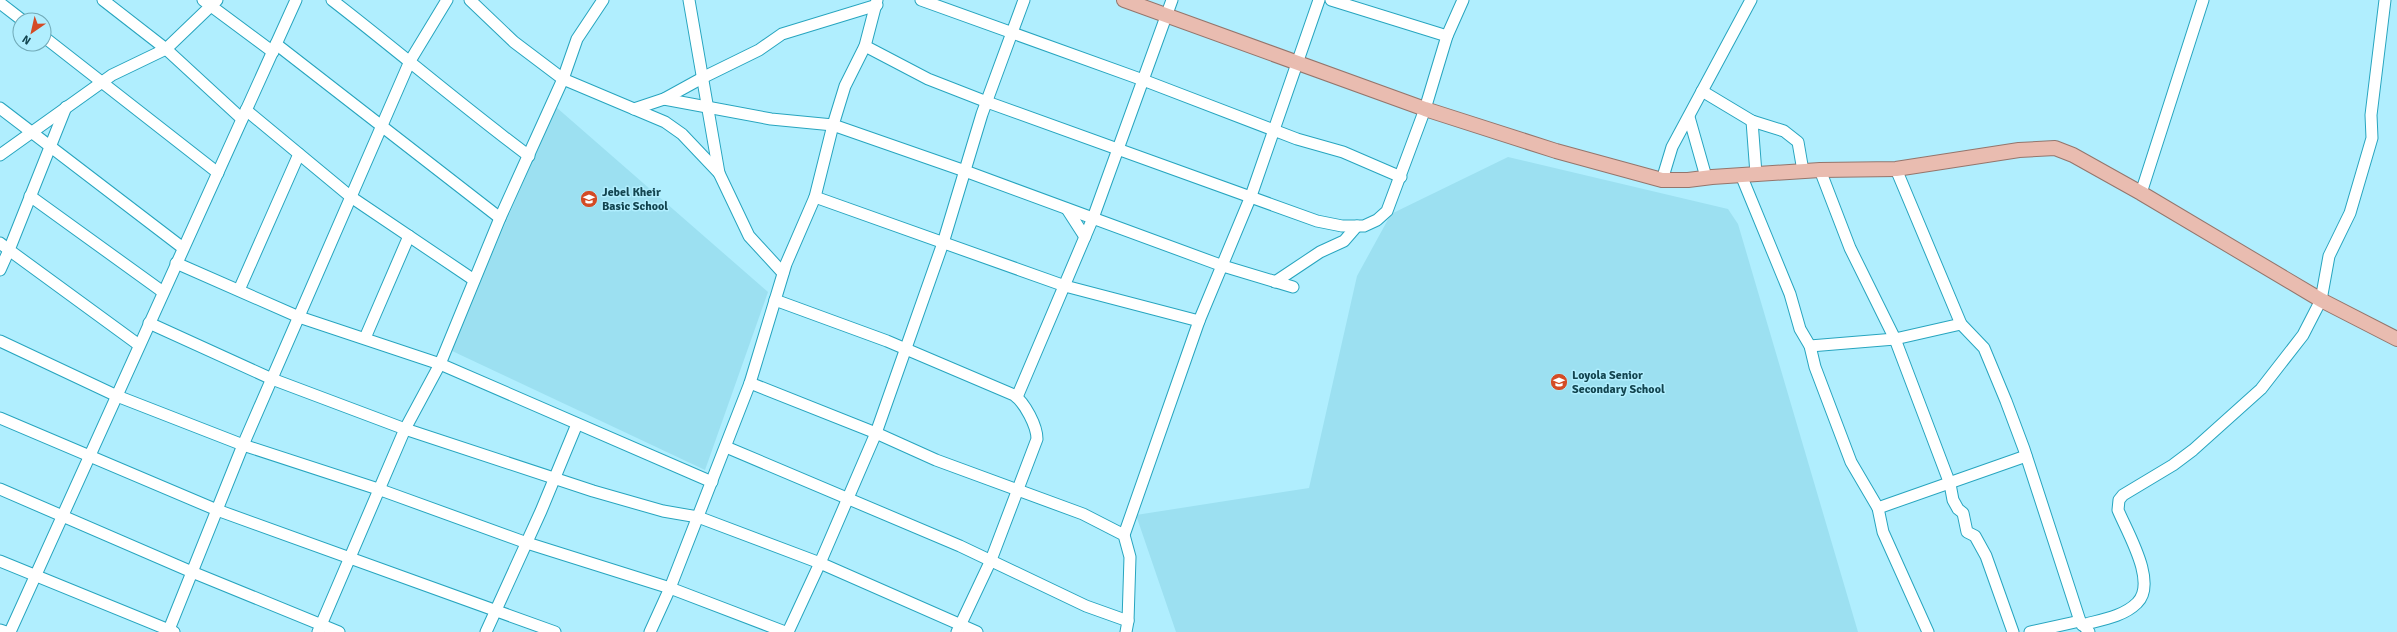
<svg xmlns="http://www.w3.org/2000/svg" width="2397" height="632" font-family="Signika,sans-serif">
<rect width="100%" height="100%" fill="#b0eefe"/>
<g fill="#9ce0f1">
<path d="M 556,107 L 768,292 L 705,470 L 450,350 Z"/>
<path d="M 1508,157 L 1728,209 L 1738,224 L 1858,632 L 1176,632 L 1136,515 L 1309,488 L 1357,276 L 1391,214 Z"/>
</g>
<g fill="none" stroke-linecap="round" stroke-linejoin="round">
<defs>
<g id="minor">
<path d="M 103,0 L 166,49 L 242,119"/>
<path d="M 203,0 L 273,52"/>
<path d="M 332,0 C 398,51 462,106 529,156"/>
<path d="M 470,0 L 514,42 L 563,79 L 665,122 L 682,134 L 719,173"/>
<path d="M 689,0 L 719,173 L 749,236 L 783,273"/>
<path d="M 921,0 L 1143,80 L 1297,139 L 1343,152 L 1401,177"/>
<path d="M 1331,0 L 1447,36"/>
<path d="M 0,3 L 22,20"/>
<path d="M 44,37 L 218,173"/>
<path d="M 276,44 L 500,218"/>
<path d="M 865,46 L 928,79 L 987,102 L 1317,221 L 1342,226 L 1364,226 L 1377,220 L 1387,211 L 1425,109 L 1447,36 L 1463,0"/>
<path d="M 1702,91 L 1752,121 L 1784,131 L 1798,142 L 1803,171"/>
<path d="M 664,99 L 771,119 L 833,125 L 965,171 L 1223,266 L 1293,287"/>
<path d="M 66,107 L 9,250 L 139,345"/>
<path d="M 0,108 L 183,248"/>
<path d="M 634,109 L 664,99 L 704,77 L 759,50 L 782,34 L 877,5"/>
<path d="M 246,110 L 351,197 L 474,280"/>
<path d="M 1689,117 L 1706,177"/>
<path d="M 1752,121 L 1756,174"/>
<path d="M 0,155 L 112,75 L 166,49 L 217,0"/>
<path d="M 1896,169 L 1961,324 L 1984,348 L 2006,401 L 2024,449 L 2080,621 L 2089,632"/>
<path d="M 1820,170 L 1850,248 L 1895,339 L 1950,484 L 1953,500 L 1958,509 L 1963,513 L 1967,532 L 1975,536 L 1986,556 L 2013,632"/>
<path d="M 1741,175 L 1790,294 L 1800,329 L 1810,346 L 1815,367 L 1851,462 L 1878,508 L 1883,532 L 1928,632"/>
<path d="M 1662,180 L 1672,147 L 1751,0"/>
<path d="M 2141,193 L 2203,0"/>
<path d="M 30,196 L 163,292"/>
<path d="M 815,197 L 1065,286 L 1199,321"/>
<path d="M 1067,209 L 1085,237"/>
<path d="M 0,243 L 9,250 L 0,270"/>
<path d="M 176,263 L 299,317 L 440,364 L 712,482"/>
<path d="M 1275,282 L 1320,252 L 1344,241 L 1357,226"/>
<path d="M 239,290 L 299,154"/>
<path d="M 775,300 L 887,341 L 1014,395 C 1025,403 1037,426 1037,439 L 991,560 L 957,632"/>
<path d="M 149,323 L 272,379 L 405,429 L 593,491 L 663,511 L 698,517 L 820,563 L 977,632"/>
<path d="M 365,338 L 409,236"/>
<path d="M 0,341 L 117,396 L 243,445 L 378,489 L 527,543 L 670,588 L 785,632"/>
<path d="M 1810,346 L 1895,339 L 1961,324"/>
<path d="M 750,383 L 876,433 L 936,460 L 1083,514 L 1124,535 L 1130,557 L 1128,621"/>
<path d="M 1017,397 L 1093,218 L 1172,0"/>
<path d="M 0,418 L 217,510 L 555,632"/>
<path d="M 726,447 L 960,546 L 1086,606 L 1128,621 L 1126,632"/>
<path d="M 0,489 L 192,572 L 339,632"/>
<path d="M 1878,508 L 2026,456"/>
<path d="M 1124,535 L 1199,321 L 1251,196 L 1319,0"/>
<path d="M 0,561 L 174,632"/>
<path d="M 2082,625 C 2100,620 2123,617 2137,603 C 2158,583 2127,532 2118,510 L 2119,500 L 2123,495 L 2173,465 L 2193,450 L 2261,389 L 2303,335 L 2321,300 L 2329,256 L 2350,213 L 2372,138 L 2371,115 L 2385,0"/>
<path d="M 0,630 L 6,632"/>
<path d="M 10,632 L 296,0"/>
<path d="M 168,632 L 243,445 L 410,61 L 447,0"/>
<path d="M 318,632 L 405,429 L 440,364 L 500,218 L 563,79 L 577,39 L 603,0"/>
<path d="M 486,632 L 541,511 L 577,424"/>
<path d="M 650,632 L 670,588 L 750,383 L 786,264 L 815,197 L 833,125 L 845,86 L 865,46 L 877,0"/>
<path d="M 788,632 L 820,563 L 876,433 L 943,243 L 982,114 L 1024,0"/>
<path d="M 2030,632 L 2080,621"/>
</g>
<path id="major" d="M 1124,0 L 1425,109 L 1556,151 L 1662,180 L 1688,180 L 1712,177 L 1820,170 L 1896,169 L 2019,150 L 2055,148 L 2073,155 L 2141,193 L 2321,300 L 2397,339"/>
</defs>
<use href="#minor" stroke="#27a5bf" stroke-width="13"/>
<use href="#major" stroke="#94756c" stroke-width="16"/>
<use href="#minor" stroke="#fff" stroke-width="11"/>
<use href="#major" stroke="#e9bcb0" stroke-width="14"/>
</g>
<defs>
<symbol id="school-disc" viewBox="-11 -11 22 22"><circle r="9.5" fill="#d44b25" stroke="#b0eefe"/><path d="M0-5L7-2L0 1L-7-2ZM-4 1L0 2.5L4 1V4Q0 6-4 4Z" fill="#fff"/></symbol>
</defs>
<g fill-rule="evenodd">
<use href="#school-disc" x="579" y="189" width="20" height="20"/>
<use href="#school-disc" x="1549" y="372" width="20" height="20"/>
</g>
<g text-anchor="middle" stroke-width="3" stroke-linejoin="round" paint-order="stroke">
<g font-size="12" font-weight="bold" fill="#12444f" stroke="#b0eefe" text-anchor="start">
<text x="602" y="196">Jebel Kheir<tspan x="602" dy="14">Basic School</tspan></text>
<text x="1572" y="379">Loyola Senior<tspan x="1572" dy="14">Secondary School</tspan></text>
</g>
</g>
<g transform="translate(32 32) rotate(214)"><circle r="19" fill="#b0eefe" stroke="#71aab8"/>
<path d="M0-3L7 15L0 10L-7 15Z" fill="#d44b25"/>
<text y="-6" font-size="11" font-weight="bold" text-anchor="middle" fill="#12444f">N</text>
</g>
</svg>
